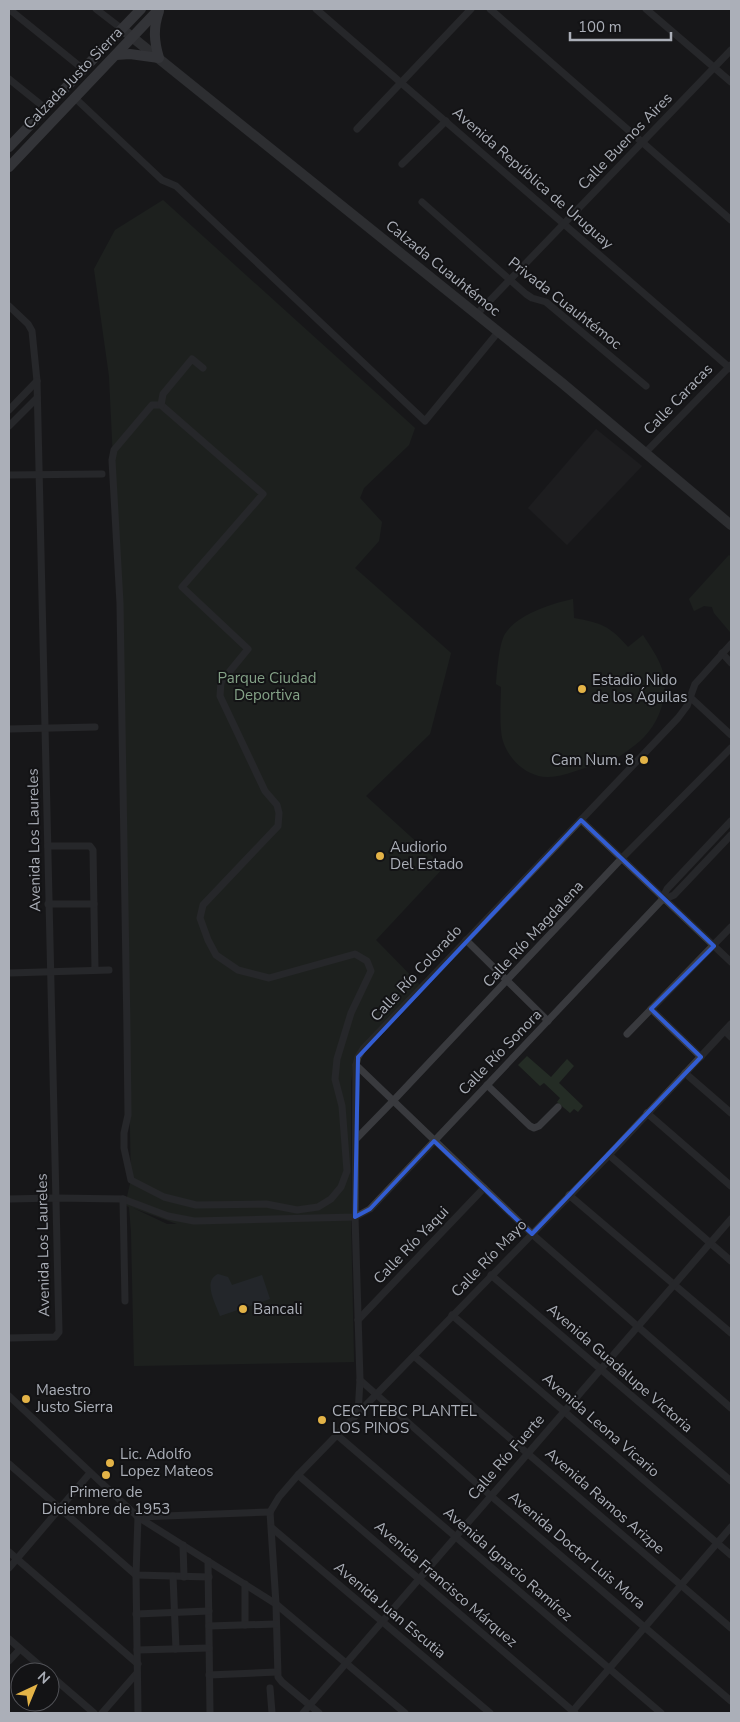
<svg xmlns="http://www.w3.org/2000/svg" width="740" height="1722" font-family="'Nunito Sans',sans-serif">
<rect width="100%" height="100%" fill="#18181a"/>
<path fill="#242427" d="M 596,429 L 642,466 L 567,545 L 528,508 Z"/>
<g fill="#242c25" fill-rule="evenodd">
<path d="M 163,200 L 415,428 L 409,445 L 364,488 L 360,498 L 382,522 L 379,541 L 355,568 L 451,653 L 430,734 L 366,796 L 444,867 L 376,940 L 421,986 L 354,1062 L 351,1082 L 351,1222 L 354,1362 L 134,1366 L 131,1231 L 129,1207 L 125,1205 L 131,1180 L 120,603 L 109,376 L 94,269 L 115,230 ZM 133,1208 L 177,1224 L 167,1224 Z"/>
<path d="M 729,555 L 731,557 L 730,632 L 714,613 L 712,607 L 704,606 L 694,611 L 689,599 Z"/>
<path d="M 573,599 L 574,618 C 601,623 610,626 628,647 L 643,635 C 650,646 658,657 662,669 C 669,692 661,720 644,737 C 633,748 618,757 604,767 L 600,763 C 585,767 563,777 548,777 C 527,777 509,760 503,741 C 499,728 501,701 501,687 L 496,684 C 497,672 499,644 505,634 C 518,614 551,604 573,599 Z"/>
<path d="M 527,1056 L 551,1077 L 567,1059 L 574,1066 L 559,1083 L 583,1106 L 578,1112 L 574,1109 L 570,1113 L 557,1102 L 560,1098 L 544,1083 L 540,1086 L 518,1065 Z"/>
</g>
<path fill="#31383f" d="M 218,1274 L 228,1277 L 232,1285 L 262,1275 L 270,1299 L 220,1316 C 216,1304 202,1281 218,1274 Z"/>
<g fill="none" stroke-linecap="round" stroke-linejoin="round">
<g stroke="#393a3e" stroke-width="7">
<path d="M 9,9 L 83,69"/>
<path d="M 96,9 L 122,29"/>
<path d="M 316,9 L 731,369"/>
<path d="M 490,9 L 731,220"/>
<path d="M 646,9 L 731,82"/>
<path d="M 9,79 L 45,108"/>
<path d="M 75,98 L 162,180 L 176,186 L 425,421 L 499,331"/>
<path d="M 357,129 L 471,9"/>
<path d="M 402,164 L 446,121"/>
<path d="M 422,202 L 526,294 L 532,298 L 546,302 L 646,386"/>
<path d="M 9,306 L 28,324 L 32,331 L 37,381 L 59,1332 L 55,1337 L 9,1338"/>
<path d="M 476,315 L 731,50"/>
<path d="M 152,405 L 161,405 L 263,494 L 182,587 L 248,649 L 221,682 L 220,696 L 265,791 L 277,805 L 279,813 L 278,826 L 203,905 L 200,918 L 208,940 L 216,955 L 238,970 L 269,978 L 355,954 L 367,961 L 371,971 L 351,1013 L 337,1059 L 335,1079 L 342,1106 L 347,1171 L 341,1187 L 331,1199 L 318,1207 L 297,1210 L 266,1204 L 196,1205 L 164,1197 L 131,1180 L 124,1148 L 124,1133 L 128,1115 L 127,1031 L 120,603 L 112,460 L 114,450 Z"/>
<path d="M 161,405 L 163,394 L 192,359 L 203,368"/>
<path d="M 9,410 L 37,381"/>
<path d="M 9,426 L 37,398"/>
<path d="M 645,453 L 731,365"/>
<path d="M 9,475 L 102,474"/>
<path d="M 722,653 L 731,663"/>
<path d="M 690,697 L 731,735"/>
<path d="M 9,729 L 95,727"/>
<path d="M 581,820 L 731,962"/>
<path d="M 48,846 L 90,846 L 93,850 L 95,970"/>
<path d="M 663,900 L 674,895 L 731,835"/>
<path d="M 48,904 L 94,904"/>
<path d="M 466,940 L 548,1021"/>
<path d="M 9,973 L 109,970"/>
<path d="M 651,1009 L 701,1057"/>
<path d="M 725,1031 L 731,1037"/>
<path d="M 627,1034 L 731,927"/>
<path d="M 356,1065 L 532,1234 L 731,1408"/>
<path d="M 685,1073 L 731,1113"/>
<path d="M 487,1085 L 530,1126 L 534,1128 L 539,1126 L 558,1107"/>
<path d="M 647,1113 L 731,1186"/>
<path d="M 356,1139 L 393,1101 L 622,858 L 731,748"/>
<path d="M 609,1155 L 731,1261"/>
<path d="M 569,1195 L 731,1333"/>
<path d="M 9,1199 L 55,1198 L 123,1199 L 168,1216 L 194,1221 L 355,1217 L 370,1209 L 661,901 L 667,889 L 731,821"/>
<path d="M 123,1199 L 125,1301"/>
<path d="M 491,1275 L 731,1481"/>
<path d="M 452,1315 L 731,1555"/>
<path d="M 358,1320 L 484,1188"/>
<path d="M 414,1356 L 731,1628"/>
<path d="M 360,1380 L 491,1496 L 731,1701"/>
<path d="M 9,1396 L 138,1517 L 276,1604 L 405,1713"/>
<path d="M 358,1414 L 360,1380 L 355,1217 L 356,1065 L 358,1057 L 363,1049 L 678,718 L 687,706 L 695,684 L 731,644"/>
<path d="M 337,1435 L 661,1713"/>
<path d="M 9,1464 L 136,1575 L 209,1577"/>
<path d="M 298,1475 L 575,1713"/>
<path d="M 270,1512 L 279,1497 L 298,1475 L 609,1155 L 731,1024"/>
<path d="M 270,1512 L 276,1604 L 278,1677 L 282,1682 L 319,1713"/>
<path d="M 139,1517 L 270,1512"/>
<path d="M 272,1528 L 490,1713"/>
<path d="M 183,1545 L 184,1577"/>
<path d="M 9,1552 L 138,1664"/>
<path d="M 208,1561 L 210,1713"/>
<path d="M 9,1568 L 90,1473"/>
<path d="M 173,1576 L 176,1649"/>
<path d="M 136,1614 L 209,1611"/>
<path d="M 245,1625 L 245,1584"/>
<path d="M 209,1626 L 276,1624"/>
<path d="M 9,1639 L 47,1672"/>
<path d="M 137,1650 L 209,1648"/>
<path d="M 9,1661 L 20,1649"/>
<path d="M 50,1675 L 94,1713"/>
<path d="M 209,1675 L 277,1672"/>
<path d="M 270,1688 L 272,1713"/>
<path d="M 102,1713 L 137,1673"/>
<path d="M 138,1713 L 136,1575 L 138,1517"/>
<path d="M 303,1713 L 731,1219"/>
<path d="M 571,1713 L 731,1527"/>
</g>
<path stroke="#47494e" stroke-width="10" d="M 122,29 L 562,383 L 731,525"/>
<g stroke="#55575d" stroke-width="10">
<path d="M 116,55 L 130,54 L 159,58 C 154,41 153,28 159,11"/>
<path d="M 9,147 L 141,9"/>
<path d="M 9,167 L 159,9"/>
</g>
</g>
<path d="M0 0H740V1722H0ZM 581,820 L 714,946 L 651,1009 L 701,1057 L 532,1234 L 434,1141 L 370,1209 L 355,1217 L 358,1057 Z" fill="#18181a" fill-opacity=".55" fill-rule="evenodd"/>
<path fill="none" stroke="#325dd3" stroke-width="4" stroke-linejoin="round" d="M 581,820 L 714,946 L 651,1009 L 701,1057 L 532,1234 L 434,1141 L 370,1209 L 355,1217 L 358,1057 Z"/>
<g fill="#e3b347" stroke="#131315" stroke-width="2">
<circle cx="582" cy="689" r="5"/>
<circle cx="644" cy="760" r="5"/>
<circle cx="380" cy="856" r="5"/>
<circle cx="243" cy="1309" r="5"/>
<circle cx="26" cy="1399" r="5"/>
<circle cx="322" cy="1420" r="5"/>
<circle cx="110" cy="1463" r="5"/>
<circle cx="106" cy="1475" r="5"/>
</g>
<g text-anchor="middle" stroke-width="4" stroke-linejoin="round" paint-order="stroke">
<g font-size="15" fill="#abafb8" stroke="#131315">
<text transform="translate(73 78) rotate(-46)" y="5">Calzada Justo Sierra</text>
<text transform="translate(625 141) rotate(-46)" y="5">Calle Buenos Aires</text>
<text transform="translate(533 178) rotate(41)" y="5">Avenida República de Uruguay</text>
<text transform="translate(443 268) rotate(39)" y="5">Calzada Cuauhtémoc</text>
<text transform="translate(565 303) rotate(38)" y="5">Privada Cuauhtémoc</text>
<text transform="translate(678 399) rotate(-46)" y="5">Calle Caracas</text>
<text transform="translate(34 840) rotate(-91)" y="5">Avenida Los Laureles</text>
<text transform="translate(533 934) rotate(-47)" y="5">Calle Río Magdalena</text>
<text transform="translate(416 973) rotate(-47)" y="5">Calle Río Colorado</text>
<text transform="translate(500 1052) rotate(-46)" y="5">Calle Río Sonora</text>
<text transform="translate(43 1245) rotate(-91)" y="5">Avenida Los Laureles</text>
<text transform="translate(411 1245) rotate(-46)" y="5">Calle Río Yaqui</text>
<text transform="translate(489 1258) rotate(-46)" y="5">Calle Río Mayo</text>
<text transform="translate(620 1368) rotate(41)" y="5">Avenida Guadalupe Victoria</text>
<text transform="translate(601 1425) rotate(41)" y="5">Avenida Leona Vicario</text>
<text transform="translate(506 1457) rotate(-49)" y="5">Calle Río Fuerte</text>
<text transform="translate(605 1501) rotate(41)" y="5">Avenida Ramos Arizpe</text>
<text transform="translate(577 1550) rotate(40)" y="5">Avenida Doctor Luis Mora</text>
<text transform="translate(508 1564) rotate(41)" y="5">Avenida Ignacio Ramírez</text>
<text transform="translate(446 1584) rotate(41)" y="5">Avenida Francisco Márquez</text>
<text transform="translate(390 1610) rotate(40)" y="5">Avenida Juan Escutia</text>
</g>
<g font-size="15" fill="#84a287" stroke="#131315">
<text x="267" y="683">Parque Ciudad<tspan x="267" dy="17">Deportiva</tspan></text>
</g>
<g font-size="15" fill="#abafb8" stroke="#131315" text-anchor="start">
<text x="592" y="685">Estadio Nido<tspan x="592" dy="17">de los Águilas</tspan></text>
<text x="634" y="765" text-anchor="end">Cam Num. 8</text>
<text x="390" y="852">Audiorio<tspan x="390" dy="17">Del Estado</tspan></text>
<text x="253" y="1314">Bancali</text>
<text x="36" y="1395">Maestro<tspan x="36" dy="17">Justo Sierra</tspan></text>
<text x="332" y="1416">CECYTEBC PLANTEL<tspan x="332" dy="17">LOS PINOS</tspan></text>
<text x="120" y="1459">Lic. Adolfo<tspan x="120" dy="17">Lopez Mateos</tspan></text>
<text x="106" y="1497" text-anchor="middle">Primero de<tspan x="106" dy="17">Diciembre de 1953</tspan></text>
</g>
</g>
<rect width="740" height="1722" fill="none" stroke="#abafb8" stroke-width="20"/>
<g transform="translate(35 1687) rotate(44)"><circle r="24" fill="#131315" stroke="#505156"/>
<path d="M0-4L9 19L0 12L-9 19Z" fill="#e3b347"/>
<text y="-8" font-size="14" font-weight="bold" text-anchor="middle" fill="#abafb8">N</text>
</g>
<path d="M570 32v8h101v-8" fill="none" stroke="#abafb8" stroke-width="2.5"/>
<text x="578" y="32" font-size="15" fill="#abafb8" stroke="#131315" stroke-width="4" paint-order="stroke">100 m</text>
</svg>
